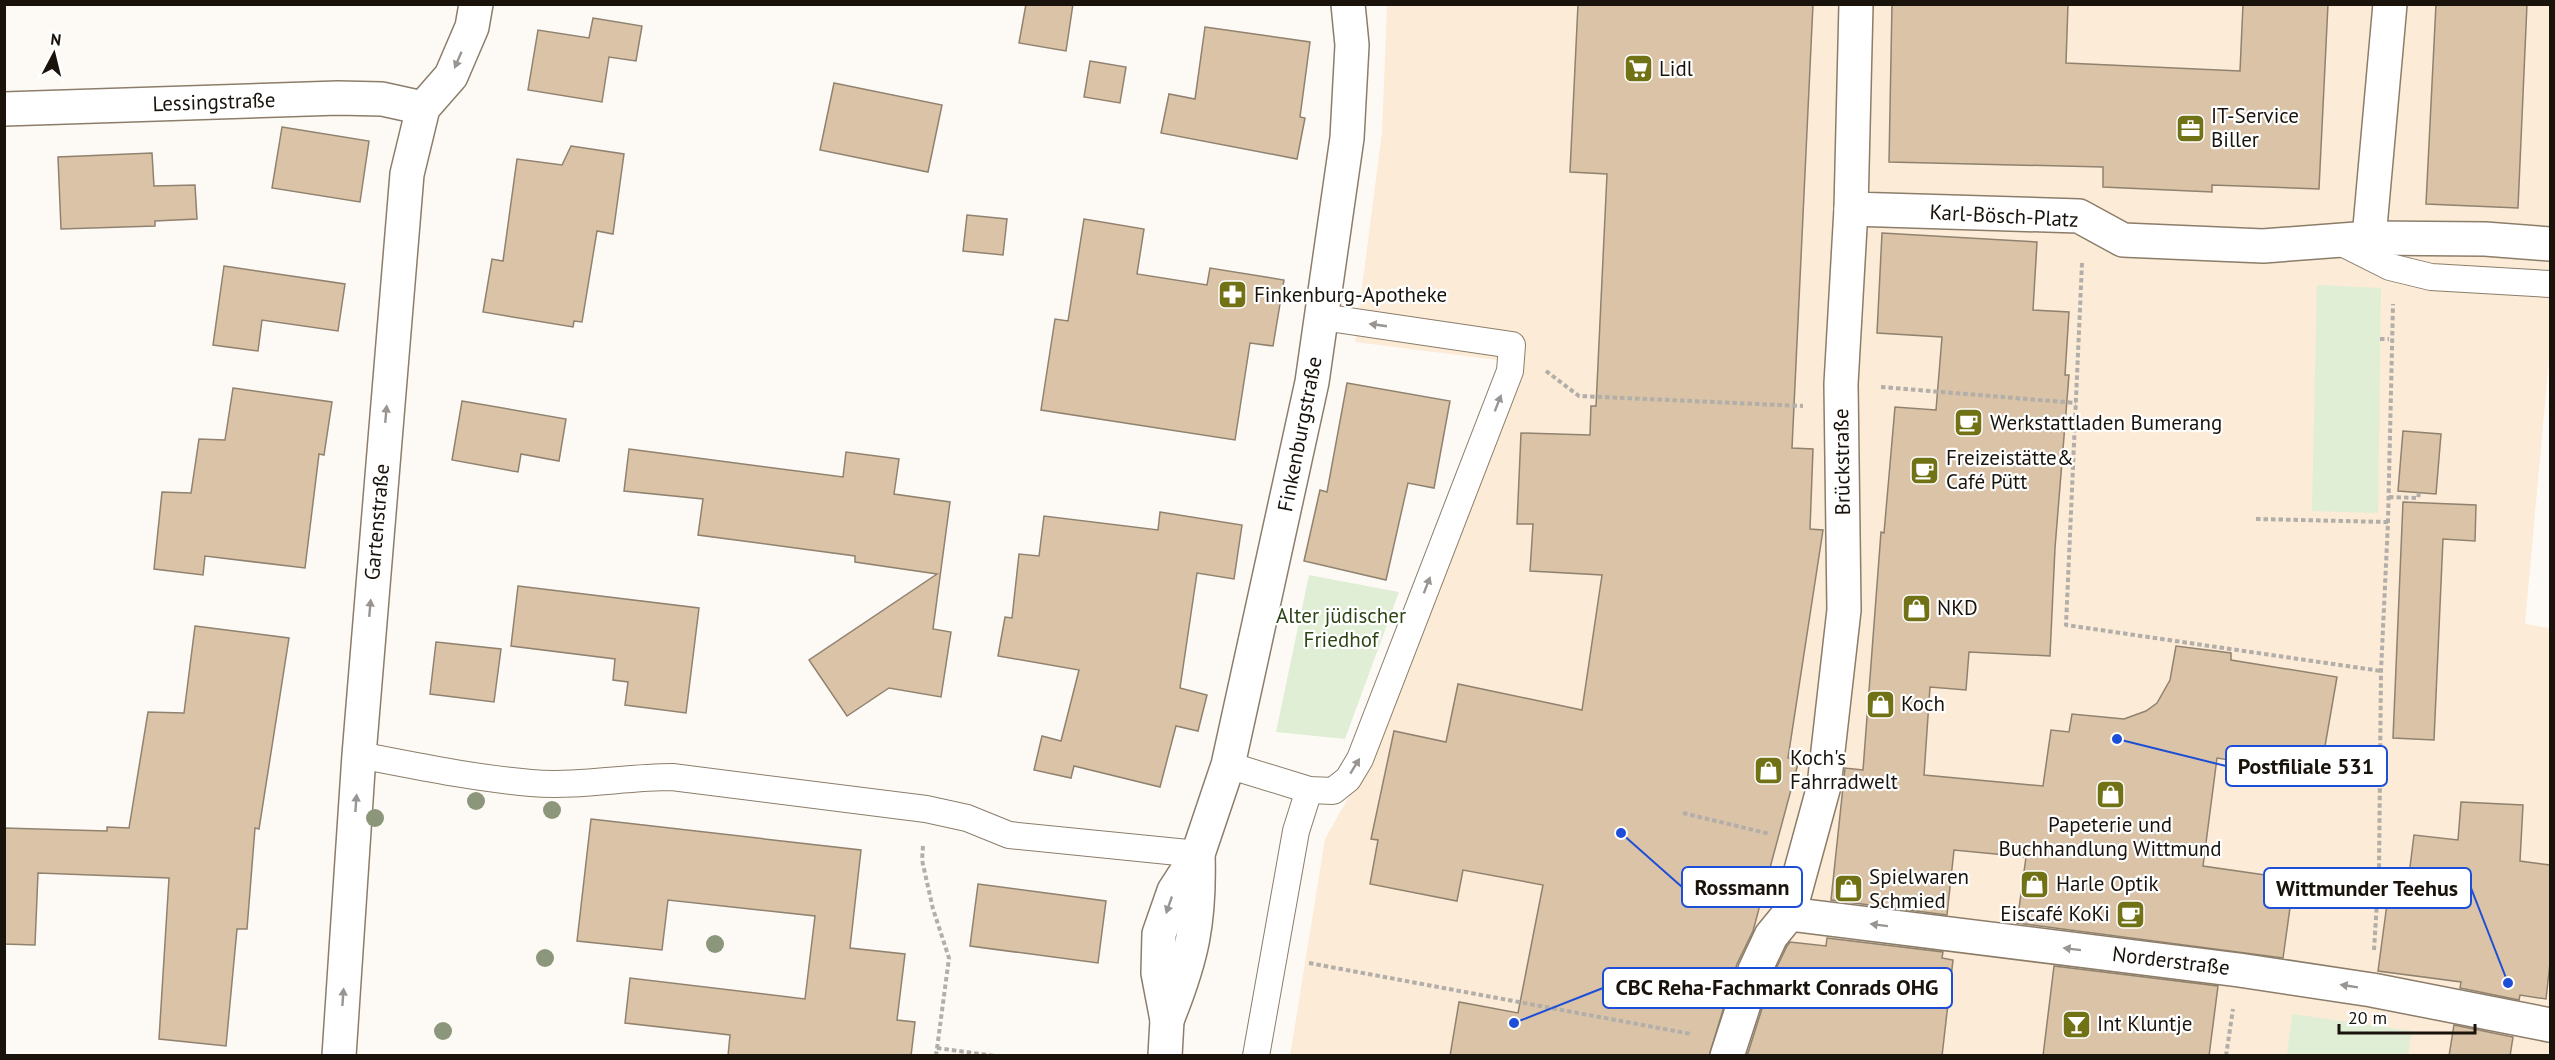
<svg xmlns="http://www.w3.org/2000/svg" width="2555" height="1060" font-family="'PT Sans',sans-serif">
<rect width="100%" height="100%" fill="#fdfaf6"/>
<path fill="#fcebd6" d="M 1387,5 L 2550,5 L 2550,348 L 2525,624 L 2550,628 L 2550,1055 L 1290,1056 L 1325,839 L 1366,766 L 1521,363 L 1355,342 L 1382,132 Z"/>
<g fill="#e0eed5">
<path d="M 2317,285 L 2381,288 L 2378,513 L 2312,511 Z"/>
<path d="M 1309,575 L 1399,592 L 1345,739 L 1276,732 Z"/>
<path d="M 2292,1014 L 2412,1031 L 2408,1055 L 2287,1055 Z"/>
</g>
<g fill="#dac3a6" stroke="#90826f" stroke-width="1.5">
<path d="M 1026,4 L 1073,4 L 1066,51 L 1019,43 Z"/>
<path d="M 1578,4 L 1813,4 L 1792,448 L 1813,449 L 1810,529 L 1823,530 L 1788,758 L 1799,760 L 1753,931 L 1737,964 L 1709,1056 L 1450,1056 L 1459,1002 L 1518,1013 L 1543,885 L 1463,870 L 1457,901 L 1370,884 L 1378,840 L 1371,839 L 1394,731 L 1446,742 L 1458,684 L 1582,710 L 1602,575 L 1530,571 L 1533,524 L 1517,524 L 1521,433 L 1590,435 L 1591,406 L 1596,406 L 1607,174 L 1570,172 Z"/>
<path d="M 1892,4 L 2068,4 L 2066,63 L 2240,71 L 2243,4 L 2328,4 L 2319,189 L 2212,185 L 2212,192 L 2103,187 L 2103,167 L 1889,162 Z"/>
<path d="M 2436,4 L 2527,4 L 2518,208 L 2426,204 Z"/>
<path d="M 593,18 L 642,26 L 636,61 L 609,57 L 602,102 L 528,90 L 538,30 L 589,38 Z"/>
<path d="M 1205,27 L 1310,42 L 1300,117 L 1305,118 L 1297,159 L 1161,133 L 1169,94 L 1195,99 Z"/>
<path d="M 1090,61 L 1126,67 L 1120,103 L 1084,97 Z"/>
<path d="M 834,83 L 942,105 L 928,172 L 820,150 Z"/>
<path d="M 282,127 L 369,141 L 360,202 L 272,188 Z"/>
<path d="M 571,146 L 624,154 L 613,234 L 597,231 L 582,322 L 574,321 L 573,327 L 483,312 L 492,259 L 503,261 L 517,159 L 562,165 Z"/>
<path d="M 152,153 L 154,186 L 195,185 L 197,219 L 155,221 L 155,226 L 61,229 L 58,157 Z"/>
<path d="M 967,215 L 1007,219 L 1003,255 L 963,251 Z"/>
<path d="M 1084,219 L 1144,229 L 1137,274 L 1207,285 L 1210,268 L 1284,280 L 1273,346 L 1250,343 L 1235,440 L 1041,410 L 1055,319 L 1068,321 Z"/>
<path d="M 1882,233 L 2037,242 L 2033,310 L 2069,312 L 2065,375 L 2069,375 L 2055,548 L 2050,656 L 1969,652 L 1966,690 L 1930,687 L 1924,775 L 2043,786 L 2051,730 L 2069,732 L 2072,714 L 2124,719 L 2146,711 L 2157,703 L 2170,680 L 2176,646 L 2231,653 L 2231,660 L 2337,677 L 2320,775 L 2217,758 L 2203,866 L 2294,879 L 2283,958 L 2017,923 L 2026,857 L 1954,850 L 1947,915 L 1831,900 L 1845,768 L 1863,770 L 1881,532 L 1884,533 L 1895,407 L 1936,410 L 1942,337 L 1877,333 Z"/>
<path d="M 224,266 L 345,284 L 338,331 L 262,320 L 258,351 L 213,345 Z"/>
<path d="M 1347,383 L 1450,401 L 1434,488 L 1408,483 L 1386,580 L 1304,561 L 1320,490 L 1327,492 Z"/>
<path d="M 233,388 L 332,402 L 324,455 L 319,454 L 305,568 L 205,556 L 203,575 L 154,569 L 162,492 L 191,493 L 199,439 L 225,440 Z"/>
<path d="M 462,401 L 566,419 L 559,461 L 521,454 L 518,472 L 452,460 Z"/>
<path d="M 2403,431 L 2441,434 L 2436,494 L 2398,491 Z"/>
<path d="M 629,449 L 843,477 L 846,452 L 899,459 L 894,494 L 950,502 L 933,629 L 951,632 L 941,697 L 889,688 L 847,716 L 809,660 L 937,574 L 855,562 L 855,556 L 698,535 L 703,499 L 624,491 Z"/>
<path d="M 2403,502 L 2476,505 L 2475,541 L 2443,539 L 2434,740 L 2393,738 Z"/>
<path d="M 1160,512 L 1242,525 L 1234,579 L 1197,573 L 1180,688 L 1207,695 L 1198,731 L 1176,726 L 1160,787 L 1074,766 L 1071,778 L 1034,770 L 1042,736 L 1061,741 L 1079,670 L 998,656 L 1005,617 L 1012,618 L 1019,554 L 1039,556 L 1044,516 L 1158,530 Z"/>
<path d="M 518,586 L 699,608 L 686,713 L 625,705 L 628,682 L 613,680 L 615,659 L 511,646 Z"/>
<path d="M 195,626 L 289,638 L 259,829 L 255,828 L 247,929 L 237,929 L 226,1046 L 159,1039 L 169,878 L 38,873 L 35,945 L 4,944 L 4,828 L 107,831 L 107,827 L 129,828 L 148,712 L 184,713 Z"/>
<path d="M 436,642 L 501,649 L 494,702 L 430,694 Z"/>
<path d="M 2461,802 L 2523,805 L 2520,861 L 2550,865 L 2550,963 L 2546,999 L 2520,995 L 2519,1000 L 2460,988 L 2461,982 L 2378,971 L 2387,904 L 2405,907 L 2414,835 L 2458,840 Z"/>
<path d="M 591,819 L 861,850 L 850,948 L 905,954 L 897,1020 L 915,1022 L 911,1056 L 728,1056 L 730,1035 L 625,1023 L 630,978 L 805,999 L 815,916 L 668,900 L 662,950 L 577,941 Z"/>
<path d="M 978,884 L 1106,901 L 1098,963 L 970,946 Z"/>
<path d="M 1827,938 L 1943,952 L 1942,958 L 1953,960 L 1942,1056 L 1747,1056 L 1772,977 L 1787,946 L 1790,942 L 1826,946 Z"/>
<path d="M 2054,966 L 2218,986 L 2209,1056 L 2043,1056 Z"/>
<path d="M 2454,1025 L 2513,1037 L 2510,1056 L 2449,1056 Z"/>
</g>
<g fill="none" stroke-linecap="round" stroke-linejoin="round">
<defs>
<g id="service">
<path d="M 2340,242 L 2390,267 L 2431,277 L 2550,284"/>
<path d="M 359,755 C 416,766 473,778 531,783 C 578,787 625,777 672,777 L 926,809 L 967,818 L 1009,835 L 1198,854"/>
<path d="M 1228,765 L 1309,790 L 1333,791 L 1348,779 L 1360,759 L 1510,371 L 1512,345 L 1322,317"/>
<path d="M 1256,1056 L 1296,831 L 1309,790"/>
</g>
<g id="pedestrian">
<path d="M 1789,914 L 2239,970 L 2372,990 L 2550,1025"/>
<path d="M 1727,1056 L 1755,970 L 1771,936 L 1789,914 L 1824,786 L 1844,610 L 1841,384 L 1851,209"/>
</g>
<g id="minor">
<path d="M 1856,4 L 1851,209 L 2079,216 L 2123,240 L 2263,246 L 2369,238 L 2485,239 L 2550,244"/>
<path d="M 4,109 L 338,98 L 382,99 L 423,108"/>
<path d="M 2369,238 L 2390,4"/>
<path d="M 339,1056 L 359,755 L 407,174 L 423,108 L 451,76 L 472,27 L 476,4"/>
</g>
<g id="tertiary">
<path d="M 1167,1020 C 1192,958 1200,922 1198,854"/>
<path d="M 1165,1056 L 1167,1020 L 1158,973 L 1159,934 L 1174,891 L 1198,854 L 1228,765 L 1312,382 L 1347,138 L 1352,45 L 1348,4"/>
</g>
</defs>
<use href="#service" stroke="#8b7d6a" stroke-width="28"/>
<use href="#pedestrian" stroke="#8b7d6a" stroke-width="36"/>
<use href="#minor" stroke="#8b7d6a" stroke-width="36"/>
<use href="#tertiary" stroke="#8b7d6a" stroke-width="36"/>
<g stroke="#b2aea9" stroke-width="4" stroke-dasharray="4.5 3" stroke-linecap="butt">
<path d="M 2082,263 L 2066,625 L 2381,671"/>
<path d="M 2380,339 L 2389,339"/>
<path d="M 1546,371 L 1579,396 L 1803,406"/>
<path d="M 1881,387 L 2076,403"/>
<path d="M 2389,497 L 2418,498 L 2419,493"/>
<path d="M 2256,519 L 2388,522"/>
<path d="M 1683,813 L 1770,834"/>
<path d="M 923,846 L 922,860 L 933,909 L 949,958 L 936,1056"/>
<path d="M 2374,950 L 2379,869 L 2381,671 L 2388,522 L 2393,304"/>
<path d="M 1309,963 L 1691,1034"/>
<path d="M 937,1048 L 995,1056"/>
<path d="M 2226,1056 L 2233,1009"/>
</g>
<use href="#service" stroke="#fff" stroke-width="26"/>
<use href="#pedestrian" stroke="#fff" stroke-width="33"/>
<use href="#minor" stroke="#fff" stroke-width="33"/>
<use href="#tertiary" stroke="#fff" stroke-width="33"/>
</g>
<g fill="#8b967a">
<circle cx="476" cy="801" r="9"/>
<circle cx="552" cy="810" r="9"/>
<circle cx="375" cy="818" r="9"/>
<circle cx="715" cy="944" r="9"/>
<circle cx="545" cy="958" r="9"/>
<circle cx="443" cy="1031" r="9"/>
</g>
<defs><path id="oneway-solid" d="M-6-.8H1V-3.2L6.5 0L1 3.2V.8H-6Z" transform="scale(1.5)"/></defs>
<g fill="#989592">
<use href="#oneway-solid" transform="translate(458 60) rotate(113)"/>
<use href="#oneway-solid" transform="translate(1378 325) rotate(-172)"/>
<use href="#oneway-solid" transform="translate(1498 403) rotate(-69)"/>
<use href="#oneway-solid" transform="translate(386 414) rotate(-85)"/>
<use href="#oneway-solid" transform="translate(1427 585) rotate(-69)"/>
<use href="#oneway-solid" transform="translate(370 608) rotate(-85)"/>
<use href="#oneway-solid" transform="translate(1355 766) rotate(-59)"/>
<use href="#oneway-solid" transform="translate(356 803) rotate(-86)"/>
<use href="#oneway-solid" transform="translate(1169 905) rotate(109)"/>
<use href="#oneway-solid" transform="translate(1879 925) rotate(-173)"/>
<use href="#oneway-solid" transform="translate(2072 949) rotate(-173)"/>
<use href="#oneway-solid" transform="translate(2349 986) rotate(-171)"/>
<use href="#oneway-solid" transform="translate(343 997) rotate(-86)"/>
</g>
<defs>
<symbol id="supermarket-square" viewBox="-11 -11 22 22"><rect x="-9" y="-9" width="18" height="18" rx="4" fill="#717115" stroke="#fff"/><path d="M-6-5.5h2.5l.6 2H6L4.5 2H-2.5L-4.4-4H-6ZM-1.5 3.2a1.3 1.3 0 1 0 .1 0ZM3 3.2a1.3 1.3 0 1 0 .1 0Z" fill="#fff"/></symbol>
<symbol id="office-square" viewBox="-11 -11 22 22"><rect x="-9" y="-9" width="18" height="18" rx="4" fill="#717115" stroke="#fff"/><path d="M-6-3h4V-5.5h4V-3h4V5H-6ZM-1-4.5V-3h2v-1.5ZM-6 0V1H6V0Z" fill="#fff"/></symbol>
<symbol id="pharmacy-square" viewBox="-11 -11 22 22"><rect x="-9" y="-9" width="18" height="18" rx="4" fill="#717115" stroke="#fff"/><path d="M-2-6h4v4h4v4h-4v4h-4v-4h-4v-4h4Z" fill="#fff"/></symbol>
<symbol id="cafe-square" viewBox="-11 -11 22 22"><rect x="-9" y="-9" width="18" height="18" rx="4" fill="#717115" stroke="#fff"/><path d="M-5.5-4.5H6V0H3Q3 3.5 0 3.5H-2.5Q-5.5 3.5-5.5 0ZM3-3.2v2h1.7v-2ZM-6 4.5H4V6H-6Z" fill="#fff"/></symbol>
<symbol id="shop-square" viewBox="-11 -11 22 22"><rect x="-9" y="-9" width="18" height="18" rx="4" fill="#717115" stroke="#fff"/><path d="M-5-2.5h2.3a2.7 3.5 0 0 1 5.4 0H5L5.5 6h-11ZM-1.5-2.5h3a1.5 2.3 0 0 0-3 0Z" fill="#fff"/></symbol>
<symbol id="bar-square" viewBox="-11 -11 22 22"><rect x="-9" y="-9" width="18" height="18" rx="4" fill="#717115" stroke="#fff"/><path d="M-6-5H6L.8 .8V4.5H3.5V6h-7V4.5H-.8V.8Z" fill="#fff"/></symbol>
</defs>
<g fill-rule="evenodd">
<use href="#supermarket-square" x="1622" y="52" width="33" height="33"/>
<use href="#office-square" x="2174" y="112" width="33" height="33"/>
<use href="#pharmacy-square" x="1216" y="278" width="33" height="33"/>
<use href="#cafe-square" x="1952" y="406" width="33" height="33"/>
<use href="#cafe-square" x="1908" y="454" width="33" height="33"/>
<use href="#shop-square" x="1900" y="592" width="33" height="33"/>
<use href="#shop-square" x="1864" y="688" width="33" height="33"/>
<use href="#shop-square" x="1752" y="754" width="33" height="33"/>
<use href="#shop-square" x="2094" y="778" width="33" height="33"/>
<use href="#shop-square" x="2018" y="868" width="33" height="33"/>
<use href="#shop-square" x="1832" y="872" width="33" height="33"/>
<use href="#cafe-square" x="2114" y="898" width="33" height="33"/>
<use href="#bar-square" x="2060" y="1008" width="33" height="33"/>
</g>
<g text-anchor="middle" stroke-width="4.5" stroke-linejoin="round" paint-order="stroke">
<g font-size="21" fill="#19130c" stroke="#fff" text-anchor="start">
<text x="1659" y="76">Lidl</text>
<text x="2211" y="123">IT-Service<tspan x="2211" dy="24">Biller</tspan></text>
<text x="1254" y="302">Finkenburg-Apotheke</text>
<text x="1990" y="430">Werkstattladen Bumerang</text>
<text x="1946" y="465">Freizeistätte&amp;<tspan x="1946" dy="24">Café Pütt</tspan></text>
<text x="1937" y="615">NKD</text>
<text x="1901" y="711">Koch</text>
<text x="1790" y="765">Koch's<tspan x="1790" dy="24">Fahrradwelt</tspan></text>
<text x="2110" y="832" text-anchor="middle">Papeterie und<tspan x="2110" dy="24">Buchhandlung Wittmund</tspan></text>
<text x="1869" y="884">Spielwaren<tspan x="1869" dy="24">Schmied</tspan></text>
<text x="2056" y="891">Harle Optik</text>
<text x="2110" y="921" text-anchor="end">Eiscafé KoKi</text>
<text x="2097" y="1031">Int Kluntje</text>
</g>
<g font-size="21" fill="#19130c" stroke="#fff">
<text transform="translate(214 102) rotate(-2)" y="7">Lessingstraße</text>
<text transform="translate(2004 216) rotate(3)" y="7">Karl-Bösch-Platz</text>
<text transform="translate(1300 434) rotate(-79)" y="7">Finkenburgstraße</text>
<text transform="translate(1842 462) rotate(-91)" y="7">Brückstraße</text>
<text transform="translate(377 522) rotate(-85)" y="7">Gartenstraße</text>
<text transform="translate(2171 961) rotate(7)" y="7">Norderstraße</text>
</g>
<g font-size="21" fill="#2d4414" stroke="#fff">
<text x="1341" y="623">Alter jüdischer<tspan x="1341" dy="24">Friedhof</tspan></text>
</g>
</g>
<path fill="none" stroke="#1d4ed8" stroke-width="2" d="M2117 739L2226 766M1621 833L1682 887M2508 983L2471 888M1514 1023L1603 988"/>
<g fill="#1d4ed8" stroke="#fff" stroke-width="2">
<circle cx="2117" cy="739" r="6"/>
<circle cx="1621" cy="833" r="6"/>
<circle cx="2508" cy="983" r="6"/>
<circle cx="1514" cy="1023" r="6"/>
</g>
<g fill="#fff" stroke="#1d4ed8" stroke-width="2">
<rect x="2226" y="746" width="161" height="40" rx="6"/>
<rect x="1682" y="867" width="120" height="40" rx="6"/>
<rect x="2264" y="868" width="207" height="40" rx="6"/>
<rect x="1603" y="968" width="349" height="40" rx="6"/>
</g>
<g font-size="22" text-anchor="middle" font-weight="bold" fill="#19130c">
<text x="2306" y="774">Postfiliale 531</text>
<text x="1742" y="895">Rossmann</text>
<text x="2367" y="896">Wittmunder Teehus</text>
<text x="1777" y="995">CBC Reha-Fachmarkt Conrads OHG</text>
</g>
<rect width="2555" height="1060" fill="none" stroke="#19130c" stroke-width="12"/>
<g transform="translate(54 54) rotate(7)" stroke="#ffffff" stroke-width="4.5" paint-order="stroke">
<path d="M0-4.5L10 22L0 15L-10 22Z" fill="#19130c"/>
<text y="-9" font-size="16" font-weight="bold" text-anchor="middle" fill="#19130c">N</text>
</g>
<path d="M2339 1024v9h136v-9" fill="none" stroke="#19130c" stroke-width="3"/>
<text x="2348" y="1024" font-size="18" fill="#19130c" stroke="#ffffff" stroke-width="4.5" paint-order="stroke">20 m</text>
</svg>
